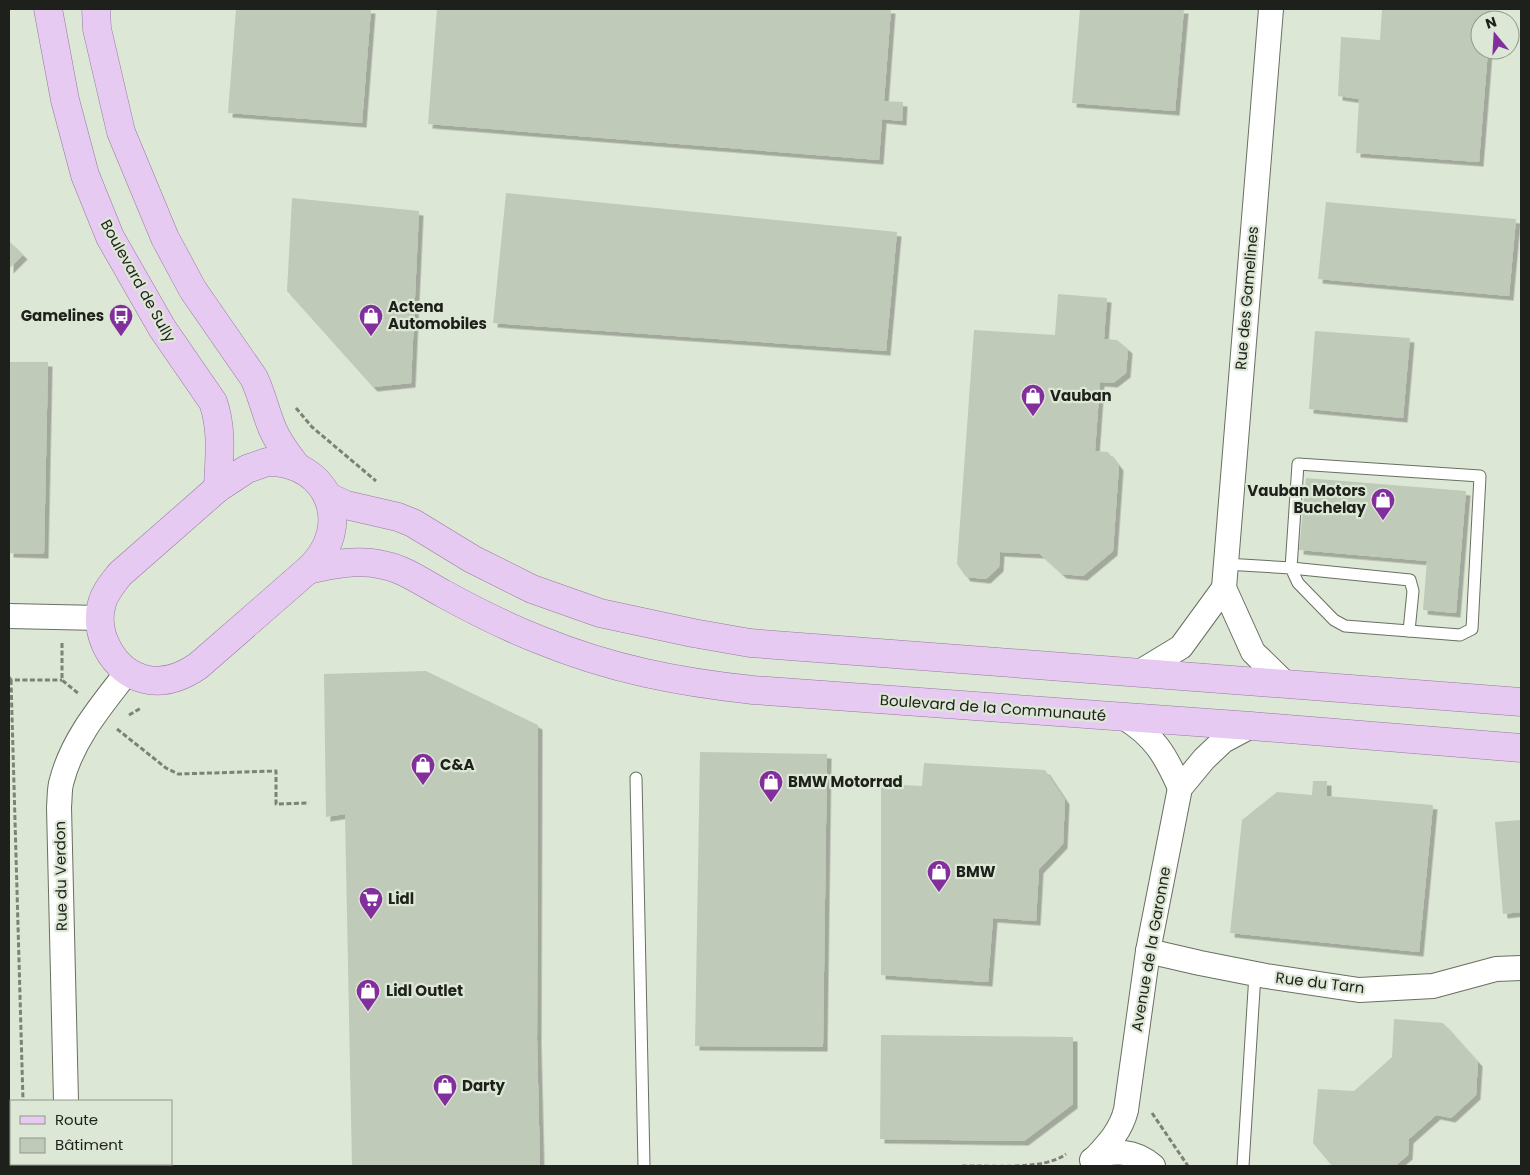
<svg xmlns="http://www.w3.org/2000/svg" width="1530" height="1175" font-family="Poppins,sans-serif">
<defs>
<filter id="shadow"><feDropShadow dx="4.5" dy="4.5" stdDeviation="0" flood-color="#0004"/></filter>
</defs>
<rect width="100%" height="100%" fill="#dde7d5"/>
<g fill="#c0cab8" filter="url(#shadow)">
<path d="M 236,9 L 371,9 L 362,123 L 228,113 Z"/>
<path d="M 437,9 L 891,9 L 884,101 L 903,102 L 902,121 L 882,119 L 879,160 L 428,124 Z"/>
<path d="M 1080,9 L 1184,9 L 1175,111 L 1072,103 Z"/>
<path d="M 1382,9 L 1491,9 L 1490,20 L 1480,20 L 1480,50 L 1488,50 L 1479,162 L 1356,153 L 1359,99 L 1338,96 L 1341,37 L 1380,40 Z"/>
<path d="M 506,193 L 897,232 L 886,351 L 493,323 Z"/>
<path d="M 292,198 L 419,211 L 411,383 L 373,387 L 287,291 Z"/>
<path d="M 1326,202 L 1516,219 L 1509,296 L 1318,279 Z"/>
<path d="M 9,241 L 23,255 L 9,269 Z"/>
<path d="M 1058,294 L 1107,298 L 1104,339 L 1117,340 L 1128,349 L 1126,373 L 1113,383 L 1100,382 L 1095,451 L 1108,452 L 1119,466 L 1113,551 L 1083,576 L 1062,574 L 1040,554 L 1000,552 L 999,567 L 986,579 L 966,577 L 957,564 L 974,330 L 1055,335 Z"/>
<path d="M 1315,331 L 1410,338 L 1403,418 L 1309,409 Z"/>
<path d="M 9,362 L 48,362 L 44,554 L 9,553 Z"/>
<path d="M 1306,478 L 1466,491 L 1456,613 L 1423,610 L 1427,561 L 1299,550 Z"/>
<path d="M 426,671 L 538,725 L 537,1040 L 540,1166 L 352,1166 L 345,814 L 326,817 L 324,674 Z"/>
<path d="M 700,752 L 827,754 L 823,1047 L 695,1046 Z"/>
<path d="M 924,763 L 1045,770 L 1065,800 L 1063,844 L 1039,869 L 1036,921 L 993,918 L 988,982 L 881,975 L 881,784 L 922,786 Z"/>
<path d="M 1313,781 L 1327,781 L 1327,796 L 1433,805 L 1419,952 L 1230,933 L 1242,820 L 1277,792 L 1312,795 Z"/>
<path d="M 1521,820 L 1521,912 L 1503,914 L 1495,822 Z"/>
<path d="M 1394,1019 L 1443,1023 L 1478,1062 L 1476,1095 L 1451,1118 L 1436,1115 L 1409,1139 L 1408,1155 L 1395,1166 L 1332,1166 L 1313,1143 L 1318,1089 L 1354,1091 L 1392,1057 Z"/>
<path d="M 881,1035 L 1073,1037 L 1073,1104 L 1024,1141 L 880,1139 Z"/>
</g>
<g fill="none" stroke-linecap="round" stroke-linejoin="round">
<defs>
<g id="service">
<path d="M 1225,564 L 1291,568 L 1298,464 L 1480,476 L 1472,629 L 1460,635 L 1345,626 L 1334,620 L 1298,583 L 1291,568"/>
<path d="M 1291,568 L 1410,580 L 1413,591 L 1409,631"/>
<path d="M 636,778 L 644,1166"/>
<path d="M 1243,1166 L 1255,974"/>
</g>
<g id="minor">
<path d="M 1224,588 L 1271,9"/>
<path d="M 9,616 L 100,618"/>
<path d="M 1138,673 L 1181,647 L 1224,588 L 1253,652 L 1287,685"/>
<path d="M 1123,717 C 1154,735 1166,756 1180,788"/>
<path d="M 1148,951 L 1200,963 L 1266,976 L 1359,990 L 1433,986 L 1496,969 L 1521,968"/>
<path d="M 66,1101 L 59,807 C 60,798 59,788 62,780 C 73,738 102,705 128,671"/>
<path d="M 1095,1158 C 1109,1143 1121,1130 1126,1110 L 1148,951 L 1180,788 L 1204,759 L 1223,741 L 1251,726"/>
<path d="M 1092,1160 C 1112,1148 1136,1151 1153,1166"/>
<path d="M 64,1166 L 64,1164"/>
</g>
<g id="primary">
<path d="M 48,9 L 65,100 L 85,175 L 110,237 L 162,328 L 213,402 C 223,430 219,459 218,488"/>
<path d="M 96,9 L 97,29 L 121,132 L 165,238 L 193,290 L 254,378 C 262,395 266,414 273,430 C 279,444 288,455 297,467"/>
<path d="M 267,462 C 330,461 355,528 308,570 L 198,666 C 182,677 163,684 144,679 C 113,671 93,633 102,603 C 105,592 113,583 120,574 L 218,488 L 247,469 Z"/>
<path d="M 329,497 L 346,505 L 398,517 L 413,523 L 472,559 L 532,589 L 600,613 L 693,633 L 750,643 L 1521,702"/>
<path d="M 308,570 C 333,564 358,559 383,565 C 405,569 425,584 444,594 C 475,611 507,627 540,640 C 611,669 678,682 753,690 L 1251,726 L 1521,748"/>
</g>
</defs>
<use href="#service" stroke="#687060" stroke-width="13"/>
<use href="#minor" stroke="#687060" stroke-width="26"/>
<use href="#primary" stroke="#9678a0" stroke-width="29"/>
<g stroke="#7c8276" stroke-width="3" stroke-dasharray="5 2.5" stroke-linecap="butt">
<path d="M 296,408 L 312,427 L 376,481"/>
<path d="M 62,643 L 62,680 L 79,694"/>
<path d="M 9,677 L 11,680 L 62,680"/>
<path d="M 11,680 L 23,1101"/>
<path d="M 129,715 L 141,708"/>
<path d="M 117,729 L 166,768 L 178,774 L 276,771 L 276,804 L 309,803"/>
<path d="M 1152,1113 L 1188,1166"/>
<path d="M 9,1144 L 11,1141"/>
<path d="M 962,1166 C 991,1165 1043,1171 1066,1154"/>
</g>
<use href="#service" stroke="#fff" stroke-width="11"/>
<use href="#minor" stroke="#fff" stroke-width="24"/>
<use href="#primary" stroke="#e6caf1" stroke-width="28"/>
</g>
<defs>
<symbol id="bus-pin" viewBox="-11 -11 22 30"><path d="M0 17L-7.5 6A9.5 9.5 0 1 1 7.5 6Z" fill="#822e9d" stroke="#dde7d5"/><path d="M-5-6H5V4H4V6H2V4H-2V6H-4V4H-5ZM-3.5-4V0h7V-4ZM-3.5 1.2v1.5H-2V1.2ZM2 1.2v1.5H3.5V1.2Z" fill="#fff"/></symbol>
<symbol id="shop-pin" viewBox="-11 -11 22 30"><path d="M0 17L-7.5 6A9.5 9.5 0 1 1 7.5 6Z" fill="#822e9d" stroke="#dde7d5"/><path d="M-5-2.5h2.3a2.7 3.5 0 0 1 5.4 0H5L5.5 6h-11ZM-1.5-2.5h3a1.5 2.3 0 0 0-3 0Z" fill="#fff"/></symbol>
<symbol id="supermarket-pin" viewBox="-11 -11 22 30"><path d="M0 17L-7.5 6A9.5 9.5 0 1 1 7.5 6Z" fill="#822e9d" stroke="#dde7d5"/><path d="M-6-5.5h2.5l.6 2H6L4.5 2H-2.5L-4.4-4H-6ZM-1.5 3.2a1.3 1.3 0 1 0 .1 0ZM3 3.2a1.3 1.3 0 1 0 .1 0Z" fill="#fff"/></symbol>
</defs>
<g fill-rule="evenodd">
<use href="#bus-pin" x="107" y="302" width="28" height="38"/>
<use href="#shop-pin" x="357" y="302" width="28" height="38"/>
<use href="#shop-pin" x="1019" y="382" width="28" height="38"/>
<use href="#shop-pin" x="1369" y="486" width="28" height="38"/>
<use href="#shop-pin" x="409" y="751" width="28" height="38"/>
<use href="#shop-pin" x="757" y="768" width="28" height="38"/>
<use href="#shop-pin" x="925" y="858" width="28" height="38"/>
<use href="#supermarket-pin" x="357" y="885" width="28" height="38"/>
<use href="#shop-pin" x="354" y="977" width="28" height="38"/>
<use href="#shop-pin" x="431" y="1072" width="28" height="38"/>
</g>
<g text-anchor="middle" stroke-width="4.5" stroke-linejoin="round" paint-order="stroke">
<g font-size="15" fill="#1e211b" stroke="#dde7d5">
<text transform="translate(138 281) rotate(61)" y="5">Boulevard de Sully</text>
<text transform="translate(1247 298) rotate(-85)" y="5">Rue des Gamelines</text>
<text transform="translate(993 708) rotate(4)" y="5">Boulevard de la Communauté</text>
<text transform="translate(61 876) rotate(-91)" y="5">Rue du Verdon</text>
<text transform="translate(1151 949) rotate(-80)" y="5">Avenue de la Garonne</text>
<text transform="translate(1320 983) rotate(7)" y="5">Rue du Tarn</text>
</g>
<g font-size="15" font-weight="bold" fill="#1e211b" stroke="#dde7d5" text-anchor="start">
<text x="388" y="312">Actena<tspan x="388" dy="17">Automobiles</tspan></text>
<text x="104" y="321" text-anchor="end">Gamelines</text>
<text x="1050" y="401">Vauban</text>
<text x="1366" y="496" text-anchor="end">Vauban Motors<tspan x="1366" dy="17">Buchelay</tspan></text>
<text x="440" y="770">C&amp;A</text>
<text x="788" y="787">BMW Motorrad</text>
<text x="956" y="877">BMW</text>
<text x="388" y="904">Lidl</text>
<text x="386" y="996">Lidl Outlet</text>
<text x="462" y="1091">Darty</text>
</g>
</g>
<rect width="1530" height="1175" fill="none" stroke="#1e211b" stroke-width="20"/>
<rect x="10" y="1100" width="162" height="65" fill="#dde7d5" stroke="#91988b"/>
<rect x="20" y="1116" width="25" height="8" fill="#e6caf1" stroke="#91988b"/>
<text x="55" y="1125" font-size="15" fill="#1e211b">Route</text>
<rect x="20" y="1138" width="25" height="15" fill="#c0cab8" stroke="#91988b"/>
<text x="55" y="1150" font-size="15" fill="#1e211b">Bâtiment</text>
<g transform="translate(1495 35) rotate(342)"><circle r="24" fill="#dde7d5" stroke="#91988b"/>
<path d="M0-4L9 19L0 12L-9 19Z" fill="#822e9d"/>
<text y="-8" font-size="14" font-weight="bold" text-anchor="middle" fill="#1e211b">N</text>
</g>
</svg>
